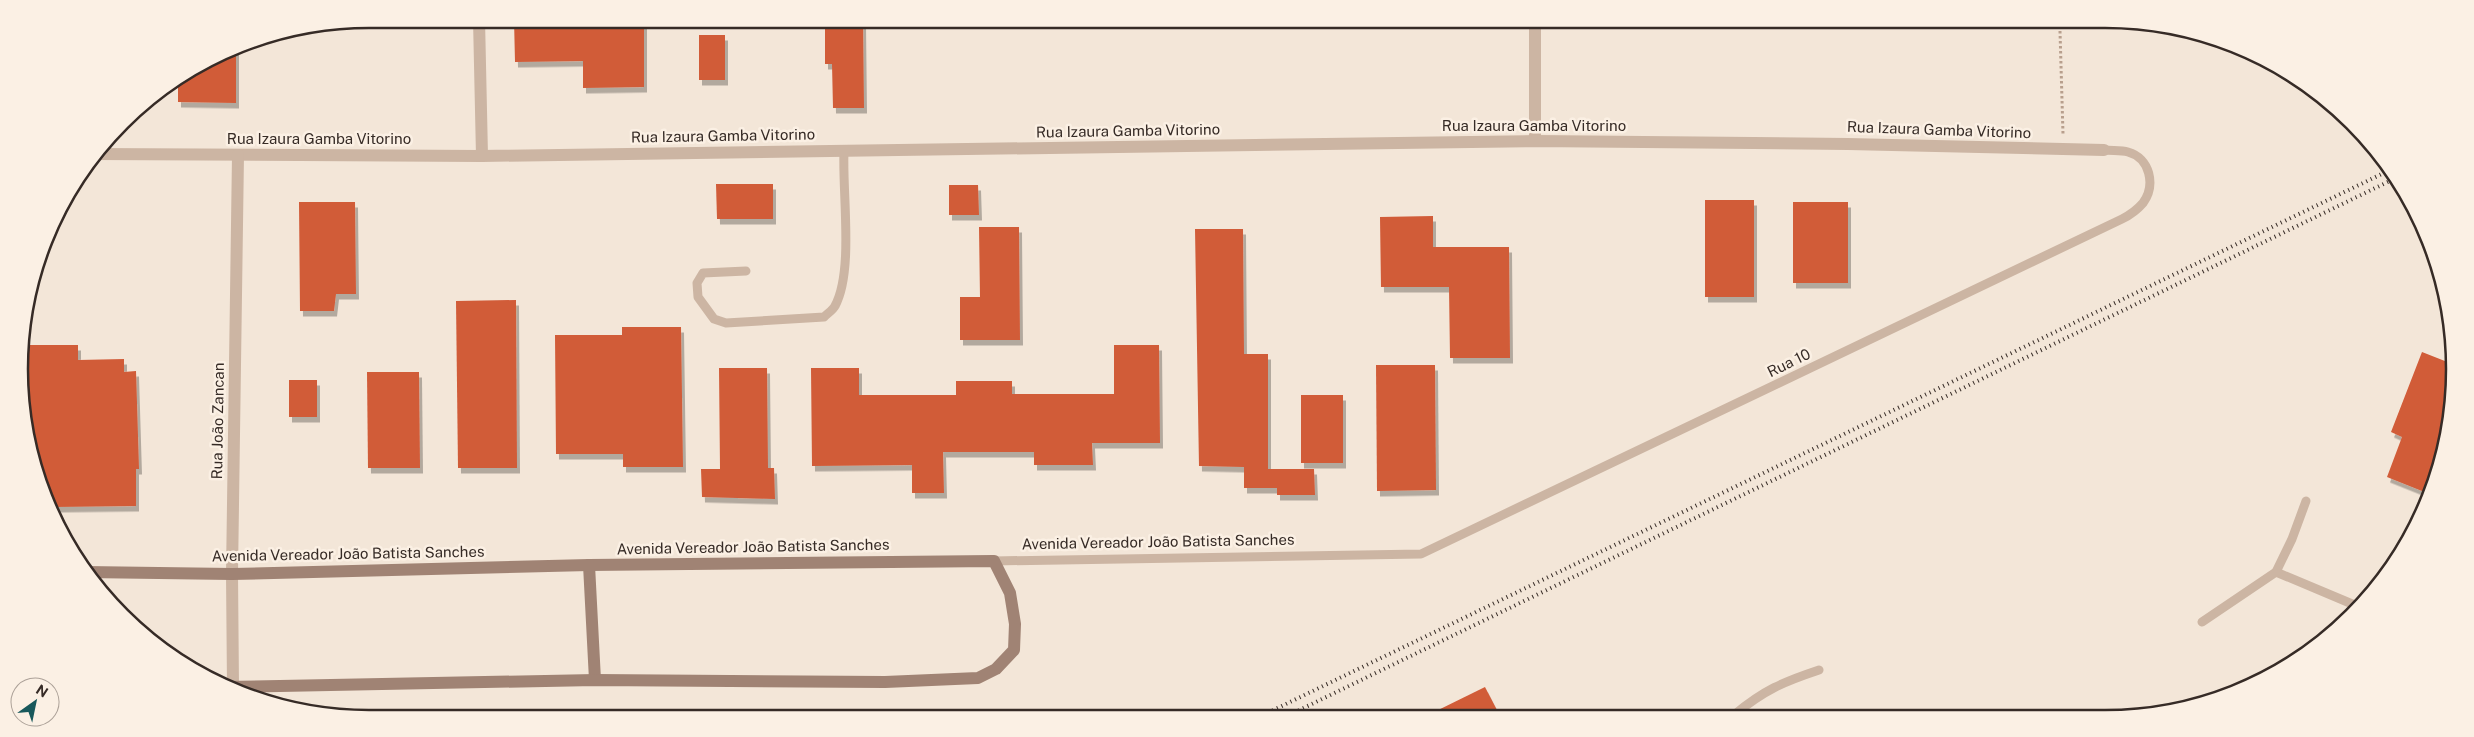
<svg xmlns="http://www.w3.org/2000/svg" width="2474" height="737" font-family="'Public Sans',sans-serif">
<defs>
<filter id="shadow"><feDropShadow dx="3" dy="5.5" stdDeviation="0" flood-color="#0004"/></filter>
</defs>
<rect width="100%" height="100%" fill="#f3e6d8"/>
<g fill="#d15b38" filter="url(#shadow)">
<path d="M 514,19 L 644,19 L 644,87 L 583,88 L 583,61 L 515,62 Z"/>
<path d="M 825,19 L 863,19 L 864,108 L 833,108 L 832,64 L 825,64 Z"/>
<rect x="699" y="35" width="26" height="45"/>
<path d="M 236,45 L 236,103 L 178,102 L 178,80 Z"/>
<path d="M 716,184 L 773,184 L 773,219 L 717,219 Z"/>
<path d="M 949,185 L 978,185 L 979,215 L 949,215 Z"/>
<rect x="1705" y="200" width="49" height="97"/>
<path d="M 299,202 L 355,202 L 356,294 L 336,294 L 334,311 L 300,311 Z"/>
<rect x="1793" y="202" width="55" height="81"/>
<path d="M 1433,216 L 1433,247 L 1509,247 L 1510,358 L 1450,358 L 1449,287 L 1381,287 L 1380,217 Z"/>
<path d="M 979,227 L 1019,227 L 1020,340 L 960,340 L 960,297 L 980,297 Z"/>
<path d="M 1195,229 L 1243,229 L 1244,354 L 1268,354 L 1268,469 L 1314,469 L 1315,495 L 1277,495 L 1277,488 L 1244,488 L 1244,467 L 1199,466 Z"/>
<path d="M 516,300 L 517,468 L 458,468 L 456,301 Z"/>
<path d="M 622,327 L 681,327 L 683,467 L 623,467 L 623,454 L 556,454 L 555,335 L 622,335 Z"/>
<path d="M 21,345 L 78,345 L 78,360 L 124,359 L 124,372 L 136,371 L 139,469 L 136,469 L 136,506 L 52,507 L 31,459 L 20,392 Z"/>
<path d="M 1114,345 L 1159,345 L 1160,443 L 1092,443 L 1093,465 L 1034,465 L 1034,452 L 943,452 L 944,493 L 912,493 L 912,465 L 812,466 L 811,368 L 859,368 L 859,395 L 956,395 L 956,381 L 1012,381 L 1012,394 L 1114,394 Z"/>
<path d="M 2422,352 L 2455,365 L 2455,369 L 2448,437 L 2427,493 L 2387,477 L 2402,437 L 2391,432 Z"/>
<path d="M 1376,365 L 1435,365 L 1436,490 L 1377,491 Z"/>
<path d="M 719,368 L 767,368 L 768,468 L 774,468 L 775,499 L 702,497 L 701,469 L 720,469 Z"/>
<path d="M 367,372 L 419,372 L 420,468 L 368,468 Z"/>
<rect x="289" y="380" width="28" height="37"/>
<rect x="1301" y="395" width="42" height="68"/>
<path d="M 1485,687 L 1500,716 L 1426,716 Z"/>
</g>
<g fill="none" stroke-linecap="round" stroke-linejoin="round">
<path stroke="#b89f8d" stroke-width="3" stroke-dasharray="2.5 2.5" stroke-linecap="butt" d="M 2060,31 L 2063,134"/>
<g stroke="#ccb5a3" stroke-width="9">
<path d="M 746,271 L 703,273 L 697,283 L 698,297 L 714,319 L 726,323 L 824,317 C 828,313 833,310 835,306 C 854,271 842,193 844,151"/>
<path d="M 994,561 L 1421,554 L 2122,219 C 2130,215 2137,210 2143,203 C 2156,185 2150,158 2128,152 C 2121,150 2112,151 2104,150"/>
<path d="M 2276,572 L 2357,606"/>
<path d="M 2202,622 L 2276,572 L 2292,539 L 2306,501"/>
<path d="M 1734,715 C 1764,690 1783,682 1819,670"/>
</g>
<g stroke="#ccb5a3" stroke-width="12">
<path d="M 479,19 L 482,156"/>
<path d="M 1535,19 L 1535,141"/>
<path d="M 92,154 L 482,156 L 1535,141 L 1848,144 L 2104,150"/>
<path d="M 233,687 L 232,574 L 238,155"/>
<path d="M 1734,716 L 1736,716"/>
</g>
<g stroke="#a08374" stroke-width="12">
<path d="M 589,565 L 595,680"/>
<path d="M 85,572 L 232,574 L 589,565 L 994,561 L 1010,593 L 1015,624 L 1014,650 L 996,669 L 978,678 L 885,682 L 595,680 L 226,687"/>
</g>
<g stroke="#362b26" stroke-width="4" stroke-dasharray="1 4" stroke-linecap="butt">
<path d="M 1232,717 L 1234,716"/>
<path d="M 1259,717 L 2392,169"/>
<path d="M 1285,717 L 2398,177"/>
</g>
</g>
<g text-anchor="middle" stroke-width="5" stroke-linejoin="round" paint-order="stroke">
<g font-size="15" fill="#362b26" stroke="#fbf0e4">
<text x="1534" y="131">Rua Izaura Gamba Vitorino</text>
<text transform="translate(1939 130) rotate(2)" y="5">Rua Izaura Gamba Vitorino</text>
<text transform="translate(1128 131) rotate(-1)" y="5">Rua Izaura Gamba Vitorino</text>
<text transform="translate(723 136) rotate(-1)" y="5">Rua Izaura Gamba Vitorino</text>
<text x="319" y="144">Rua Izaura Gamba Vitorino</text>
<text transform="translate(1789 363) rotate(-26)" y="5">Rua 10</text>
<text transform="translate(218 421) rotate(-89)" y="5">Rua João Zancan</text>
<text transform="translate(1158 542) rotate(-1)" y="5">Avenida Vereador João Batista Sanches</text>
<text transform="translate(753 547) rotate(-1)" y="5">Avenida Vereador João Batista Sanches</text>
<text transform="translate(348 554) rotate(-1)" y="5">Avenida Vereador João Batista Sanches</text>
</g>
</g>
<path d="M0 0H2474V737H0ZM369 28H2105A341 341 0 0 1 2446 369V369A341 341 0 0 1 2105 710H369A341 341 0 0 1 28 369V369A341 341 0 0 1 369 28Z" fill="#fbf0e4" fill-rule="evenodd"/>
<path fill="none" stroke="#362b26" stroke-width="2.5" d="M369 28H2105A341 341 0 0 1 2446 369V369A341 341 0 0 1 2105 710H369A341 341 0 0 1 28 369V369A341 341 0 0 1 369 28Z"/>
<g transform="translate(35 702) rotate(33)"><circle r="24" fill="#fbf0e4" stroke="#aca198"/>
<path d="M0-4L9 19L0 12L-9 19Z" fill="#18585b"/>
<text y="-8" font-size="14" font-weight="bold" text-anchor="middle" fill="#362b26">N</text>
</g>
</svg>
